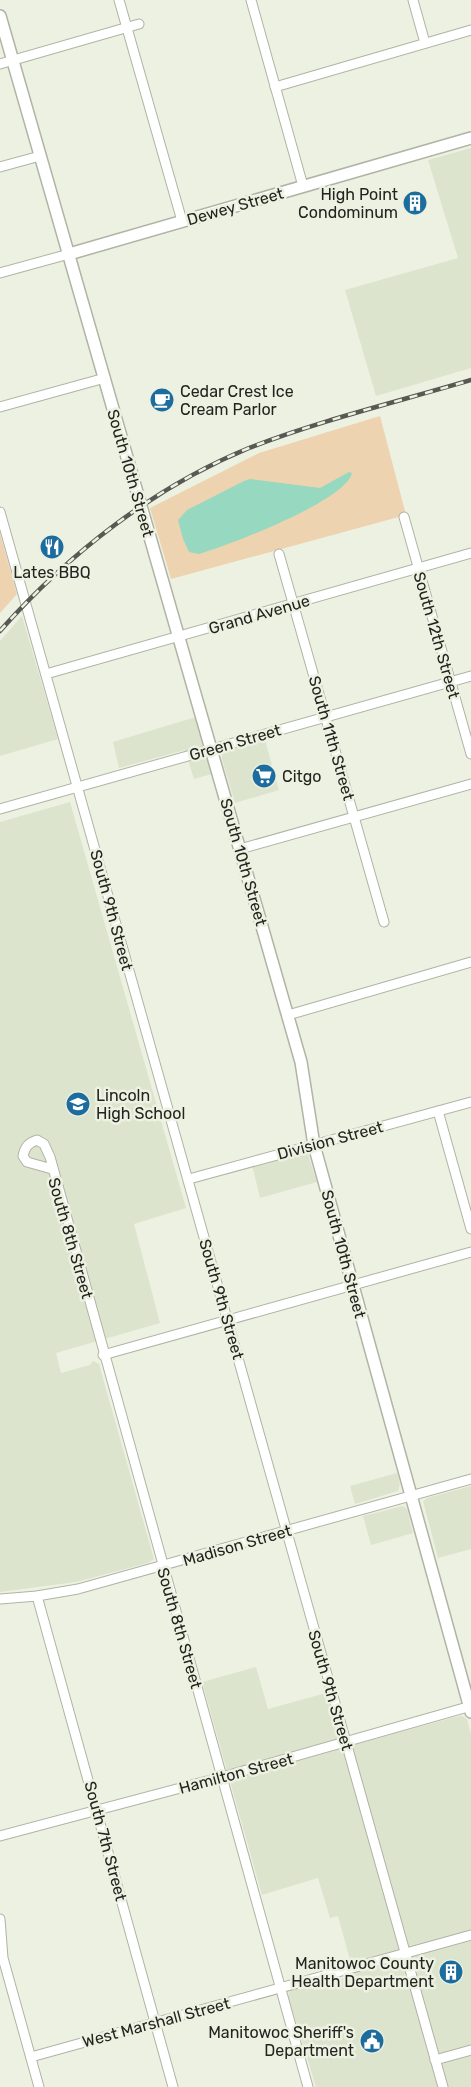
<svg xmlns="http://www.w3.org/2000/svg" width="471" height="2087" font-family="Rubik,sans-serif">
<rect width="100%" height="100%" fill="#ecf1e1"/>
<g fill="#dde4ce">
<path d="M 471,148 L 471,368 L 376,396 L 345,290 L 458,258 L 428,160 Z"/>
<path d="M 22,616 L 58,739 L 0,756 L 0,641 Z"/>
<path d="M 196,717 L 212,774 L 194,779 L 185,750 L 119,768 L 113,742 Z"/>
<path d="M 265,740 L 279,790 L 235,803 L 222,759 L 222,753 Z"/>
<path d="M 70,802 L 186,1208 L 134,1224 L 160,1323 L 56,1353 L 61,1373 L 90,1365 L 93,1361 L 99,1364 L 154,1559 L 148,1563 L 76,1582 L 0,1592 L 0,822 Z"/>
<path d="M 307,1151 L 317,1182 L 260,1198 L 252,1165 Z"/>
<path d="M 397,1473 L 400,1484 L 398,1491 L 355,1504 L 350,1486 Z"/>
<path d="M 471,1486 L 471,1549 L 438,1558 L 423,1501 L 427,1498 Z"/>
<path d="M 403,1506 L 407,1509 L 413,1533 L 371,1545 L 363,1516 Z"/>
<path d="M 256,1667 L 268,1709 L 326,1693 L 342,1748 L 455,1717 L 462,1716 L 467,1719 L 471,1734 L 471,2087 L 316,2087 L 288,1996 L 289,1992 L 295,1988 L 306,1989 L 354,1975 L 338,1916 L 330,1918 L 318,1878 L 262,1895 L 202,1682 Z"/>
</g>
<g fill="#eed3b1">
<path d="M 380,416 L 406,515 L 171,579 L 150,508 L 259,453 Z"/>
<path d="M 0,534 L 17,594 L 0,613 Z"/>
</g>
<path fill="#97d8c0" d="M 349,472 L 352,473 C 346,501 227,546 199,554 L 189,552 L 183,539 L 178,520 L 187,510 L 244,481 L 250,479 L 320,488 Z"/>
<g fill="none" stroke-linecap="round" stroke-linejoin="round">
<defs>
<g id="minor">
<path d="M 119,0 L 182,221"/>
<path d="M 251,0 L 303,186"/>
<path d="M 413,0 L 425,43"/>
<path d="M 0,64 L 139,24"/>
<path d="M 275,87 L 471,30"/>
<path d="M 0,167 L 40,156"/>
<path d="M 0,273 L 69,254"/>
<path d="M 0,407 L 105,378"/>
<path d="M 0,512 L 443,2087"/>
<path d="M 404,517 L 471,754"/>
<path d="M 279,554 L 384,922"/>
<path d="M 46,674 L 471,553"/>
<path d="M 0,809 L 471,676"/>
<path d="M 240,849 L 471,784"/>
<path d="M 288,1015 L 471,962"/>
<path d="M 438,1111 L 471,1229"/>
<path d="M 52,1169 L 27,1162 L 23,1156 C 25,1147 28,1143 37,1140 L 44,1144 L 50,1157 L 308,2087"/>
<path d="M 189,1179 L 471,1102"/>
<path d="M 103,1355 L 471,1252"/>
<path d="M 37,1596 L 173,2087"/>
<path d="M 0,1599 L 37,1596 L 78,1589 L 471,1479"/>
<path d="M 0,1836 L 222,1777 L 471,1706"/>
<path d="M 0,1919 L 3,1958 L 39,2087"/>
<path d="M 31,2057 L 471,1935"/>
<path d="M 435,2060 L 471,2050"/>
</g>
<g id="tertiary">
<path d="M 0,16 L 301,1062 L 314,1145 L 471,1712"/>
<path d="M 69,254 L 471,138"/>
</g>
</defs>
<use href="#minor" stroke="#afb4a5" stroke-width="11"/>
<use href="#tertiary" stroke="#afb4a5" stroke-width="14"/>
<use href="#minor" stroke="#fff" stroke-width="9"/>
<use href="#tertiary" stroke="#fff" stroke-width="11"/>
<defs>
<path id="rail" d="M 0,631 C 68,554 154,487 249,448 C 321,420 397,402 471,380"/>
</defs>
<use href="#rail" stroke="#575952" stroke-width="4.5"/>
<use href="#rail" stroke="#ecf1e1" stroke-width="2.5" stroke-dasharray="8" stroke-linecap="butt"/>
</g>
<defs>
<symbol id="building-disc" viewBox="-11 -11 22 22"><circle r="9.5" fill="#1c6d9e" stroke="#ecf1e1"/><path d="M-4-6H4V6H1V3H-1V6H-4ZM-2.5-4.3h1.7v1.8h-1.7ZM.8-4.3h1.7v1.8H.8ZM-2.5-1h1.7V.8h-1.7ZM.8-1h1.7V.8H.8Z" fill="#fff"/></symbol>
<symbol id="cafe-disc" viewBox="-11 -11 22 22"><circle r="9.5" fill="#1c6d9e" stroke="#ecf1e1"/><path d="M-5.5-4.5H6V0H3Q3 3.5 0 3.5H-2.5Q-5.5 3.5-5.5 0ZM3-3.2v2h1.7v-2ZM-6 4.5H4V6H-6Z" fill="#fff"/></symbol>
<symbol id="restaurant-disc" viewBox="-11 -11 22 22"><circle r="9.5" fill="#1c6d9e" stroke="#ecf1e1"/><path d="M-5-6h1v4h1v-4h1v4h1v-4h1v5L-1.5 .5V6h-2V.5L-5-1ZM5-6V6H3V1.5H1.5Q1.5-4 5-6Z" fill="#fff"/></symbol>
<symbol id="supermarket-disc" viewBox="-11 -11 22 22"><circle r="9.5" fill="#1c6d9e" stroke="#ecf1e1"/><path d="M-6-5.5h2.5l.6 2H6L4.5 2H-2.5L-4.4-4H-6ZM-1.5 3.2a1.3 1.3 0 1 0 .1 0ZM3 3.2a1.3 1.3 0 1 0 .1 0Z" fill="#fff"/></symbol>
<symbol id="school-disc" viewBox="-11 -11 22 22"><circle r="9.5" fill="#1c6d9e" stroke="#ecf1e1"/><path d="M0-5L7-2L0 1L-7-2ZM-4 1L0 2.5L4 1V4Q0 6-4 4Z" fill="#fff"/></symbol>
<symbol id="civic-disc" viewBox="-11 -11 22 22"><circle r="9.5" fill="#1c6d9e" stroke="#ecf1e1"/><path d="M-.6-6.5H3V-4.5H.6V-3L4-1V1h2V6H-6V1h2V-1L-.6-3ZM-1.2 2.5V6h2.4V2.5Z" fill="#fff"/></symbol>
</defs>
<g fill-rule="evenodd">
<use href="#building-disc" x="401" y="189" width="28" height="28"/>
<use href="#cafe-disc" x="148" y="386" width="28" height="28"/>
<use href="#restaurant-disc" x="38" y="533" width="28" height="28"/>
<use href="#supermarket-disc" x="250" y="762" width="28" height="28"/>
<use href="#school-disc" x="64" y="1090" width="28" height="28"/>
<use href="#building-disc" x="437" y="1958" width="28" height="28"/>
<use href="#civic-disc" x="358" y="2027" width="28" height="28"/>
</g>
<g text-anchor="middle" stroke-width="5" stroke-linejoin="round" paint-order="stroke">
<g font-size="16" fill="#23241f" stroke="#ecf1e1" text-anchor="end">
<text x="398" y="200">High Point<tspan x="398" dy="18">Condominum</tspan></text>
<text x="180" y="397" text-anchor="start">Cedar Crest Ice<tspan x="180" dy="18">Cream Parlor</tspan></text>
<text x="52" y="578" text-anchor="middle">Lates BBQ</text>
<text x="282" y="782" text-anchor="start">Citgo</text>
<text x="96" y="1101" text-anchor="start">Lincoln<tspan x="96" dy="18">High School</tspan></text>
<text x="434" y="1969">Manitowoc County<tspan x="434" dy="18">Health Department</tspan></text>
<text x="354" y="2038">Manitowoc Sheriff's<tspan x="354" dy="18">Department</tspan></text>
</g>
<g font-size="16" fill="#23241f" stroke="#ecf1e1">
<text transform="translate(235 206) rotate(-16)" y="6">Dewey Street</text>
<text transform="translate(131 473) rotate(74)" y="6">South 10th Street</text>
<text transform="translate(259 614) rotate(-16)" y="6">Grand Avenue</text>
<text transform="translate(437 635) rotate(74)" y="6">South 12th Street</text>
<text transform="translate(332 738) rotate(74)" y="6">South 11th Street</text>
<text transform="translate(235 742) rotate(-16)" y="6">Green Street</text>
<text transform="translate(244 862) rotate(74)" y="6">South 10th Street</text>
<text transform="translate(112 910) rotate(75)" y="6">South 9th Street</text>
<text transform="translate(330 1140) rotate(-15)" y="6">Division Street</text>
<text transform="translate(71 1238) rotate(74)" y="6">South 8th Street</text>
<text transform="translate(344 1254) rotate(75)" y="6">South 10th Street</text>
<text transform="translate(222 1299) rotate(74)" y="6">South 9th Street</text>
<text transform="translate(237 1545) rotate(-16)" y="6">Madison Street</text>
<text transform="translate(180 1628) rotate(74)" y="6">South 8th Street</text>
<text transform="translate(331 1690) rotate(74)" y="6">South 9th Street</text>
<text transform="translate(236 1773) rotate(-15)" y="6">Hamilton Street</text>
<text transform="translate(106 1841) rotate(75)" y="6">South 7th Street</text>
<text transform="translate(156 2022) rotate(-15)" y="6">West Marshall Street</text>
</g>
</g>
</svg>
